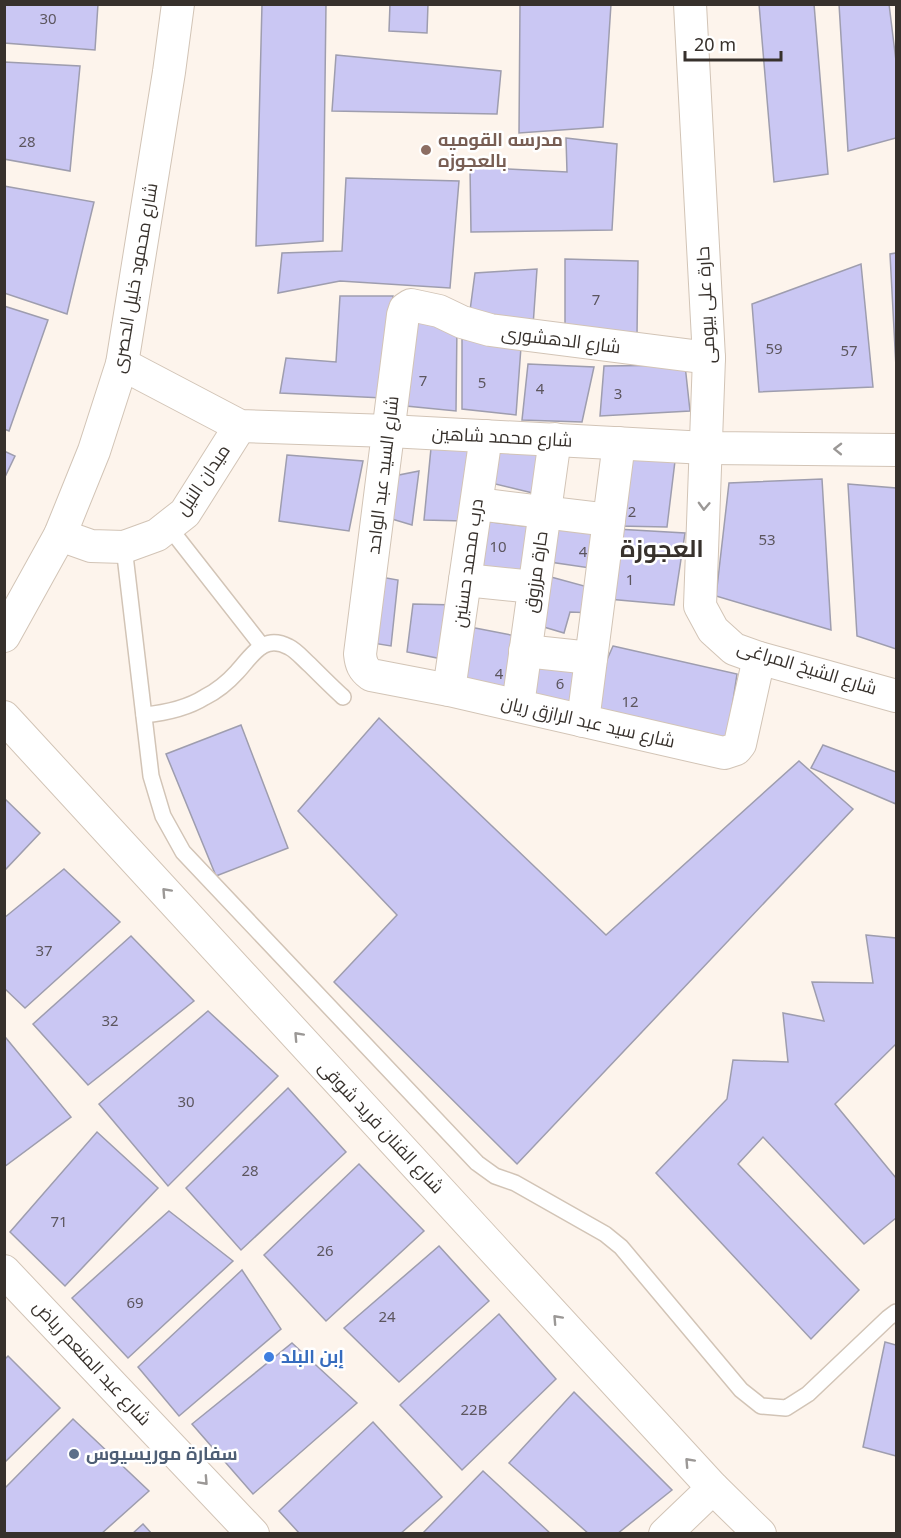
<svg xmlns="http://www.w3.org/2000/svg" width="901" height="1538" font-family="'Noto Sans',Cairo,sans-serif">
<rect width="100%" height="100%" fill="#fdf4ec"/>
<g fill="#cac7f3" stroke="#9e9dae" stroke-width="1.5">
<path d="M 4,4 L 98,4 L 95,50 L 4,43 Z"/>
<path d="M 262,4 L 326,4 L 323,241 L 256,246 Z"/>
<path d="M 390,4 L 428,4 L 427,33 L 389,31 Z"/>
<path d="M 520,4 L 611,4 L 603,127 L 519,133 Z"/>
<path d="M 759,4 L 814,4 L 828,174 L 774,182 Z"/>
<path d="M 839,4 L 889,4 L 896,61 L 896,138 L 848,151 Z"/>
<path d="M 336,55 L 501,71 L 497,114 L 332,111 Z"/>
<path d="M 4,62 L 80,66 L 70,171 L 4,159 Z"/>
<path d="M 566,138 L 617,144 L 612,230 L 471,232 L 470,167 L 567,172 Z"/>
<path d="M 346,178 L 459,181 L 450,288 L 340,281 L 278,293 L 282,253 L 342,251 Z"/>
<path d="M 4,186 L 94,202 L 67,314 L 4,293 Z"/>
<path d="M 896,253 L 896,367 L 890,254 Z"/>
<path d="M 565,259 L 638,261 L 637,335 L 565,333 Z"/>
<path d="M 861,264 L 873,387 L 759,392 L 752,304 Z"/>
<path d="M 537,269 L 533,326 L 469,318 L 475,273 Z"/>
<path d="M 340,296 L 393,296 L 383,398 L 280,393 L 286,358 L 336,362 Z"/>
<path d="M 4,306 L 48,320 L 9,431 L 4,429 Z"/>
<path d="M 406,319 L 457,324 L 456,411 L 396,405 Z"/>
<path d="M 462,339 L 521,347 L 516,415 L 462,409 Z"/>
<path d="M 528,364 L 594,367 L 582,422 L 522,420 Z"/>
<path d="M 685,365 L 690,411 L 600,416 L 604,366 Z"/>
<path d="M 432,438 L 475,446 L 464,521 L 424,520 Z"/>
<path d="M 493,444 L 544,449 L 541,495 L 487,482 Z"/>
<path d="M 4,451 L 15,456 L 4,479 Z"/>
<path d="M 287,455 L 363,461 L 349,531 L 279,521 Z"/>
<path d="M 624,459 L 675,461 L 667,527 L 618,526 Z"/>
<path d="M 419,471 L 412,525 L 385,517 L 389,477 Z"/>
<path d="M 822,479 L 831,630 L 716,596 L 729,483 Z"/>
<path d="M 848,484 L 896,488 L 896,649 L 857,636 Z"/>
<path d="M 548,519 L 596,527 L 590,568 L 543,561 Z"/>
<path d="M 484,521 L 532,527 L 524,571 L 474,565 Z"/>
<path d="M 616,529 L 685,533 L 674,605 L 608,599 Z"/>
<path d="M 375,576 L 398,580 L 391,646 L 366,642 Z"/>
<path d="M 551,577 L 588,587 L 594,613 L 570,612 L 564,633 L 537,625 Z"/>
<path d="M 413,604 L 456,605 L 447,660 L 407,652 Z"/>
<path d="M 470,627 L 516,636 L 512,690 L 460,680 Z"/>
<path d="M 613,646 L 737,674 L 727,741 L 587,705 Z"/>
<path d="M 532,660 L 580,670 L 566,711 L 526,703 Z"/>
<path d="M 379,718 L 606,935 L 799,761 L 853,809 L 517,1164 L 334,982 L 397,915 L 298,811 Z"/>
<path d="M 241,725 L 288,848 L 216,876 L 166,754 Z"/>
<path d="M 823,745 L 896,772 L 896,804 L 811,768 Z"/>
<path d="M 4,798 L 40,833 L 4,871 Z"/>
<path d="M 64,869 L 120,922 L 25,1008 L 4,988 L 4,918 Z"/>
<path d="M 866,935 L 896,938 L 896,1044 L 835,1104 L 896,1178 L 896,1218 L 864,1244 L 763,1137 L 738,1164 L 859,1290 L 811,1339 L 656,1173 L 727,1099 L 733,1060 L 788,1062 L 783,1013 L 824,1021 L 812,982 L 873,983 Z"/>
<path d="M 131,936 L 194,1001 L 88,1085 L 33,1024 Z"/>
<path d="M 208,1011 L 278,1076 L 168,1186 L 99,1104 Z"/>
<path d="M 6,1038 L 71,1117 L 4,1167 L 4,1039 Z"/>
<path d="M 288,1088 L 346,1152 L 241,1250 L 186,1188 Z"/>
<path d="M 97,1132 L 158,1188 L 65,1286 L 10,1232 Z"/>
<path d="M 359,1164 L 424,1231 L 326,1321 L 264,1255 Z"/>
<path d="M 169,1211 L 233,1261 L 128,1358 L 72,1298 Z"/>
<path d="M 439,1246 L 489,1301 L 399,1382 L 344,1328 Z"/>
<path d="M 242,1270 L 281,1329 L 179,1416 L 138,1367 Z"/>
<path d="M 499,1314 L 556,1379 L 462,1470 L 400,1405 Z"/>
<path d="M 885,1342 L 896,1345 L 896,1456 L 863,1447 Z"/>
<path d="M 292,1343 L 357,1403 L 253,1494 L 192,1424 Z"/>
<path d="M 8,1356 L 60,1408 L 4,1463 L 4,1360 Z"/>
<path d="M 574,1392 L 672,1490 L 617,1534 L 589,1534 L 509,1463 Z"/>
<path d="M 73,1419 L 149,1491 L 101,1534 L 4,1534 L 4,1489 Z"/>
<path d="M 373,1422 L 442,1497 L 400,1534 L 300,1534 L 279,1511 Z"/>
<path d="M 483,1471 L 551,1534 L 422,1534 Z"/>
<path d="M 143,1524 L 152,1534 L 132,1534 Z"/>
</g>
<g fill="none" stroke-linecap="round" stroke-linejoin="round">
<defs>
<g id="service">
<path d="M 168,526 L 262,646"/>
<path d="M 124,547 L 151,776 L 163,816 L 183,852 L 477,1163 L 495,1176 L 515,1183 L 605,1234 L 621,1247 L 741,1390 L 761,1406 L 786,1408 L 808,1394 L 888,1318 L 896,1312"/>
<path d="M 144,715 C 165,713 186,709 205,697 C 217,691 228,682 237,672 C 252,656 263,633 289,647 C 297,651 303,659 310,665 C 321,676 332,687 343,697"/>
</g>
<g id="minor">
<path d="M 690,4 L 709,358 L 700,606 L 713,630 L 734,649 L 759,658 L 896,696"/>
<path d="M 709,358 L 490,330 L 462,322 L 439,311 L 411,305 L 405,309 L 403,315 L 360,654 C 361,664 363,669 371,675 L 449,690 L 724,753 L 736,749 L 740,744 L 759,658"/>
<path d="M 122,364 L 240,426 L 389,431 L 706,448 L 896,450"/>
<path d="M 477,504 L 609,520"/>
<path d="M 60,535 L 91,546 L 124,547 L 157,535 L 185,513 L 240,426"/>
<path d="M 465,580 L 534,587"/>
<path d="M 4,636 L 60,535 L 94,451 L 122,364 L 169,72 L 178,4"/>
<path d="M 525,651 L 591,658"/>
<path d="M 449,690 L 486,436"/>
<path d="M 518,705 L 555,439"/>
<path d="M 4,717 L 713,1488 L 760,1534"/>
<path d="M 583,721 L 619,443"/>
<path d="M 4,1271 L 253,1534"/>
<path d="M 665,1534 L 713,1488"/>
</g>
</defs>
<use href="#service" stroke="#d2c4b6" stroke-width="18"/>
<use href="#minor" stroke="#d2c4b6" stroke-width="34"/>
<use href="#service" stroke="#fff" stroke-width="15"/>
<use href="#minor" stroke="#fff" stroke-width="32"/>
</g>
<defs><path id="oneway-chevron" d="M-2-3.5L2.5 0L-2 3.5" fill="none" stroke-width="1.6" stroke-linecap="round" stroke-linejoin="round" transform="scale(1.5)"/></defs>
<g stroke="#9b9896">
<use href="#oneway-chevron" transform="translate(838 449) rotate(-179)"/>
<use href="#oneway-chevron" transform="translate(704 506) rotate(92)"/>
<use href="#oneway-chevron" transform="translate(166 892) rotate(-133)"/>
<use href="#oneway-chevron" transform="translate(298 1036) rotate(-133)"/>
<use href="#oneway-chevron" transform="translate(557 1319) rotate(-133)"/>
<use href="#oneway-chevron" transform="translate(689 1462) rotate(-133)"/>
<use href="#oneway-chevron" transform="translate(204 1481) rotate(47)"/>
</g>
<circle fill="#8d6e63" stroke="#fff" stroke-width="2" cx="426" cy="150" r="6"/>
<circle fill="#3f7fe0" stroke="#fff" stroke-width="2" cx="269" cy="1357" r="6"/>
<circle fill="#5c6f8a" stroke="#fff" stroke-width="2" cx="74" cy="1454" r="6"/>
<g text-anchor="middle" stroke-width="5" stroke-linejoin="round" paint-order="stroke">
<g font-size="15" fill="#5c565e">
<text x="48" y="24">30</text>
<text x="27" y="147">28</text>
<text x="596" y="305">7</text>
<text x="774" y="354">59</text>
<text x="849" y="356">57</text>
<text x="423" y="386">7</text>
<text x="482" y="388">5</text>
<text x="540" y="394">4</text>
<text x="618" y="399">3</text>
<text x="632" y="517">2</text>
<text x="767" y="545">53</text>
<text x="498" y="552">10</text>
<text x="583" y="557">4</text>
<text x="630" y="585">1</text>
<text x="499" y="679">4</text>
<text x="560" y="689">6</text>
<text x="630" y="707">12</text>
<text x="44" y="956">37</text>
<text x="110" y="1026">32</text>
<text x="186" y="1107">30</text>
<text x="250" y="1176">28</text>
<text x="59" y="1227">71</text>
<text x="325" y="1256">26</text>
<text x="135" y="1308">69</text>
<text x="387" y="1322">24</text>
<text x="474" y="1415">22B</text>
</g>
<g font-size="18" font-weight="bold" fill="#785e54" stroke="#fff" text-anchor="start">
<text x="438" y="146">مدرسه القوميه<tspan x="438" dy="21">بالعجوزه</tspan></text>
</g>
<g font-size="18" fill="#37312c" stroke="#fff">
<text transform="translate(135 278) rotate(-80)" y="6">شارع محمود خليل الحصرى</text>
<text transform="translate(706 305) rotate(-93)" y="6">حارة على بيومى</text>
<text transform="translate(561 340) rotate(7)" y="6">شارع الدهشورى</text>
<text transform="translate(502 437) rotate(3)" y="6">شارع محمد شاهين</text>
<text transform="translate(383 475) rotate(-83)" y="6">شارع السيد عبد الواحد</text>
<text transform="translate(203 480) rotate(-56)" y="6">ميدان النيل</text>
<text transform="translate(468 563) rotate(-82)" y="6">درب محمد حسنين</text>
<text transform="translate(536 572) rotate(-82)" y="6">حارة مرزوق</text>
<text transform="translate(807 668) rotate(17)" y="6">شارع الشيخ المراغى</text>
<text transform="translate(588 722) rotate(13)" y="6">شارع سيد عبد الرازق ريان</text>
<text transform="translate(381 1127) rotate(47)" y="6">شارع الفنان فريد شوقى</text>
<text transform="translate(92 1363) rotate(47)" y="6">شارع عبد المنعم رياض</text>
</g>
<g font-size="18" font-weight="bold" fill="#366cbe" stroke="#fff" text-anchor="start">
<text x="281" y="1363">إبن البلد</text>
</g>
<g font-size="18" font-weight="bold" fill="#4e5e75" stroke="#fff" text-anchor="start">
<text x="86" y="1460">سفارة موريسيوس</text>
</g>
<g font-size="24" font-weight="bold" fill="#37312c" stroke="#fff">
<text x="662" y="557">العجوزة</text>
</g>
</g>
<rect width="901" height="1538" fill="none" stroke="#37312c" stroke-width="12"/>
<path d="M685 51v9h96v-9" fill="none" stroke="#37312c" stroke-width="3"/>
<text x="694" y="51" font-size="18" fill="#37312c" stroke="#ffffff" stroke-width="4.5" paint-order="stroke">20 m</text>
</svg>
